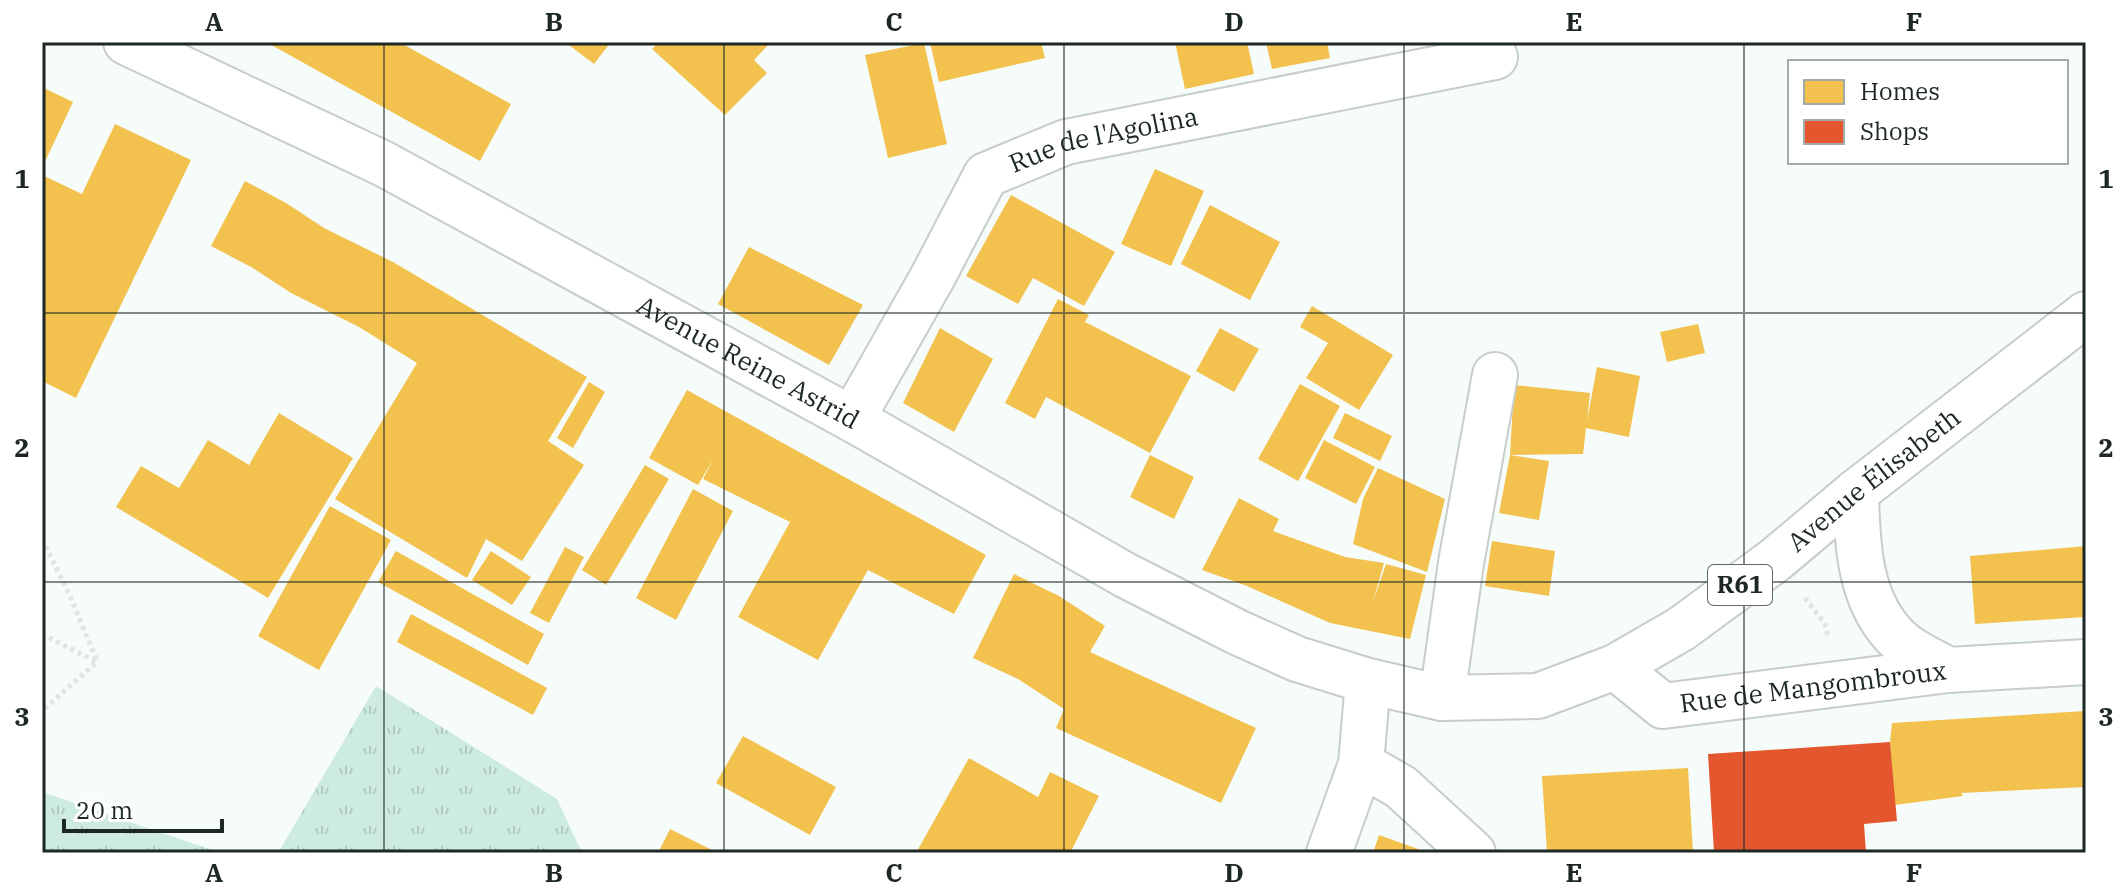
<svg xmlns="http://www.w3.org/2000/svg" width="2128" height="895" font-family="'IBM Plex Serif',serif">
<defs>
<pattern id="grass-tufts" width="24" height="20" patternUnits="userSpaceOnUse" patternTransform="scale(2)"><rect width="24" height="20" fill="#cdebe1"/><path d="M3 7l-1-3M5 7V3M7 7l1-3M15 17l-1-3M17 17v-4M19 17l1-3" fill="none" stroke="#b0cac1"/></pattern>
</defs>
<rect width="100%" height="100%" fill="#f6fcfa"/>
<g fill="url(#grass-tufts)">
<path d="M 376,686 L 557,799 L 582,853 L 278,853 Z"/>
<path d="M 42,792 L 221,853 L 42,853 Z"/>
</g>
<g fill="#f2c14e">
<path d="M 266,42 L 399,42 L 511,104 L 480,161 Z"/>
<path d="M 565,42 L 611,42 L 594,64 Z"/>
<path d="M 659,42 L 771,42 L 754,60 L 767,73 L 725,115 L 652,49 Z"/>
<path d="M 930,42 L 1041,42 L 1045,58 L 939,82 Z"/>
<path d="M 1175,42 L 1247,42 L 1254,74 L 1185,89 Z"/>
<path d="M 1266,42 L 1327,42 L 1330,58 L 1272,69 Z"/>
<path d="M 924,43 L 947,144 L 888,158 L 865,55 Z"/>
<path d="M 42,87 L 73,102 L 42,168 Z"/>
<path d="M 115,124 L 191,160 L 76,398 L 42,381 L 42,175 L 82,194 Z"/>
<path d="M 1155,169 L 1204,191 L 1171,266 L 1121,244 Z"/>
<path d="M 245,181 L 286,203 L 324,228 L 393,262 L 587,377 L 548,441 L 584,465 L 522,561 L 486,539 L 467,578 L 335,499 L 417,363 L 359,327 L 291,293 L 253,268 L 211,246 Z"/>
<path d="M 1011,195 L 1115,252 L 1084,306 L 1033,278 L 1018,304 L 966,276 Z"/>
<path d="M 1210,205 L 1280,242 L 1250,300 L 1181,264 Z"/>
<path d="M 749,247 L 863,305 L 829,365 L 718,304 Z"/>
<path d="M 1058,299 L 1089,315 L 1085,322 L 1191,376 L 1150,453 L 1046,397 L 1035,419 L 1005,403 Z"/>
<path d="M 1312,306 L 1393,355 L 1359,410 L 1306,378 L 1328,343 L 1300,327 Z"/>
<path d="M 1698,324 L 1705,353 L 1667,362 L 1660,332 Z"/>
<path d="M 940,328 L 993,359 L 954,432 L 903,403 Z"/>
<path d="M 1220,328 L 1259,349 L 1234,392 L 1196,371 Z"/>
<path d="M 1597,367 L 1640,376 L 1629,437 L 1586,428 L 1583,454 L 1510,455 L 1514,385 L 1590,393 L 1587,421 Z"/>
<path d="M 589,382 L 605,392 L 573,448 L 557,438 Z"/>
<path d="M 1300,384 L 1340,406 L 1298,481 L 1258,459 Z"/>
<path d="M 687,390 L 986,555 L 954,614 L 868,570 L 818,660 L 738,617 L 790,522 L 703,479 L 714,458 L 698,485 L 649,458 Z"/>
<path d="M 279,413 L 353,458 L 268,598 L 116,507 L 141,466 L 179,488 L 208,440 L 249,465 Z"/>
<path d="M 1345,413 L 1392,436 L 1380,461 L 1333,438 Z"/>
<path d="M 1324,440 L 1375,467 L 1356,504 L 1305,478 Z"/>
<path d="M 1150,455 L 1194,477 L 1174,519 L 1130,497 Z"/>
<path d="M 1510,455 L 1549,461 L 1539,520 L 1499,513 Z"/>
<path d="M 645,465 L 669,479 L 606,585 L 582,570 Z"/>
<path d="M 1378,468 L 1445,499 L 1427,572 L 1353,544 L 1363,499 Z"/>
<path d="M 693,489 L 733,511 L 676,620 L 636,598 Z"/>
<path d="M 1239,498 L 1279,519 L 1273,531 L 1345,557 L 1384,563 L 1373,602 L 1386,564 L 1426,575 L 1410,639 L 1330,623 L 1247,586 L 1202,570 Z"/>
<path d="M 330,506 L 391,540 L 319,670 L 258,636 Z"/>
<path d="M 1492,541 L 1555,551 L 1549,596 L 1485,586 Z"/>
<path d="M 2086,546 L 2086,617 L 1975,624 L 1970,556 Z"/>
<path d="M 565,547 L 584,557 L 549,623 L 530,613 Z"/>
<path d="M 396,551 L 544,634 L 528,665 L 378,582 Z"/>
<path d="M 491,551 L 531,577 L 512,605 L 472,580 Z"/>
<path d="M 1014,574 L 1059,596 L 1105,626 L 1090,652 L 1256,728 L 1221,803 L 1056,728 L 1064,709 L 1018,679 L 973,658 Z"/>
<path d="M 411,614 L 547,688 L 533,715 L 397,642 Z"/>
<path d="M 2086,711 L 2086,787 L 1961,793 L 1963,796 L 1895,805 L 1890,742 L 1892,723 Z"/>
<path d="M 743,736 L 836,787 L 810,835 L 716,783 Z"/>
<path d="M 969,758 L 1038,797 L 1050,772 L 1099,796 L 1070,853 L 916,853 Z"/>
<path d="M 1688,768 L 1693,853 L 1547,853 L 1542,776 Z"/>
<path d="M 670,829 L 718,853 L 658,853 Z"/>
<path d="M 1379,835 L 1429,853 L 1373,853 Z"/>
</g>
<path fill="#e4572e" d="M 1890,742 L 1897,821 L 1864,824 L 1866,853 L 1714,853 L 1708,754 Z"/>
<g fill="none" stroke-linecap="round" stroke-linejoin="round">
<defs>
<g id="street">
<path id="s1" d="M 852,419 L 932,278 L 986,175 L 1066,142 L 1495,57"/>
<path d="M 1442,698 L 1461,563 L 1495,375"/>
<path d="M 1361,764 L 1401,787 L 1473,853"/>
<path d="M 1329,853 L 1361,764 L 1368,681"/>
</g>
<g id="secondary">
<path id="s2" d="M 126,42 L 384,164 L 852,419 L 1125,575 L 1237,632 L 1297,659 L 1368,681 L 1442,698 L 1538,696 L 1615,667 L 1663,706 L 1948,670 L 2086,662"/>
<path d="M 1856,492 C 1857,544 1859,604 1900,641 C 1913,653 1933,661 1948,670"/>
</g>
<g id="highway">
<path id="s3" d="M 1615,667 L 1681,629 L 1775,560 L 1856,492 L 2086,314"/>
</g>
</defs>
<use href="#street" stroke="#c6cdcb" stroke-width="48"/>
<use href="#secondary" stroke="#c6cdcb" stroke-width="48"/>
<use href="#highway" stroke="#c6cdcb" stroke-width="48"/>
<g stroke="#e2e3e3" stroke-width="5" stroke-dasharray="4 4" stroke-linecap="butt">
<path d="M 42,539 L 70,596 L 97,661"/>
<path d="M 1805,598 L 1825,624 L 1828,637"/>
<path d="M 42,634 L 97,662 L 42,711"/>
</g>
<use href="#street" stroke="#fefffe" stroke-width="44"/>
<use href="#secondary" stroke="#fefffe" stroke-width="44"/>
<use href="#highway" stroke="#fefffe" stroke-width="44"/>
</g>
<path fill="none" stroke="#1d2824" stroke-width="2" stroke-opacity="0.55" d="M 384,42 L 384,853M 724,42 L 724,853M 1064,42 L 1064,853M 1404,42 L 1404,853M 1744,42 L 1744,853M 42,313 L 2086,313M 42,582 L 2086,582"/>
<g text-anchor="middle" stroke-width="8" stroke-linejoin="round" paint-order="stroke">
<rect fill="#fff" stroke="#616866" stroke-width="2" x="1708" y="565" width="64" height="40" rx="6"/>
<g font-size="24" font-weight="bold" fill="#1d2824">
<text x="1740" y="593">R61</text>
</g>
<g font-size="26" fill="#1d2824" stroke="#fff">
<text dy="9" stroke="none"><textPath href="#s1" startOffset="402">Rue de l'Agolina</textPath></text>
<text dy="9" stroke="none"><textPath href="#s2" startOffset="700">Avenue Reine Astrid</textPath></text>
<text dy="9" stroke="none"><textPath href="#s3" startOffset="320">Avenue Élisabeth</textPath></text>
<text dy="9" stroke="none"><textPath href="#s2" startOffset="1866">Rue de Mangombroux</textPath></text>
</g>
</g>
<rect width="2128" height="895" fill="none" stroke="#ffffff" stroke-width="88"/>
<rect x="1788" y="60" width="280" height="104" fill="#ffffff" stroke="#a5a9a7" stroke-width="2"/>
<rect x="1804" y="80" width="40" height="24" fill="#f2c14e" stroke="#a5a9a7" stroke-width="2"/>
<text x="1860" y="100" font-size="24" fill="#1d2824">Homes</text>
<rect x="1804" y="120" width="40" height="24" fill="#e4572e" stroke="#a5a9a7" stroke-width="2"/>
<text x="1860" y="140" font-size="24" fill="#1d2824">Shops</text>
<path d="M64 819v12h158v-12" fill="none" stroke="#1d2824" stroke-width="4"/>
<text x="76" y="819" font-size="24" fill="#1d2824" stroke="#ffffff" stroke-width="6" paint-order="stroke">20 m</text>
<rect x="44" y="44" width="2040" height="807" fill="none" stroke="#1d2824" stroke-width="3"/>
<g font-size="26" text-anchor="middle" font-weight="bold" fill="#1d2824">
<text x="214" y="31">A</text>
<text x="554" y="31">B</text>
<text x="894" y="31">C</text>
<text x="1234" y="31">D</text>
<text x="1574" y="31">E</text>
<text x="1914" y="31">F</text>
<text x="22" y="188">1</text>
<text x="2106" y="188">1</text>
<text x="22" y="457">2</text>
<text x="2106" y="457">2</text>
<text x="22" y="726">3</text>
<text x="2106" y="726">3</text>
<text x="214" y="882">A</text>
<text x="554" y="882">B</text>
<text x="894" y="882">C</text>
<text x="1234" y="882">D</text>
<text x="1574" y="882">E</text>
<text x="1914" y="882">F</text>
</g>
</svg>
